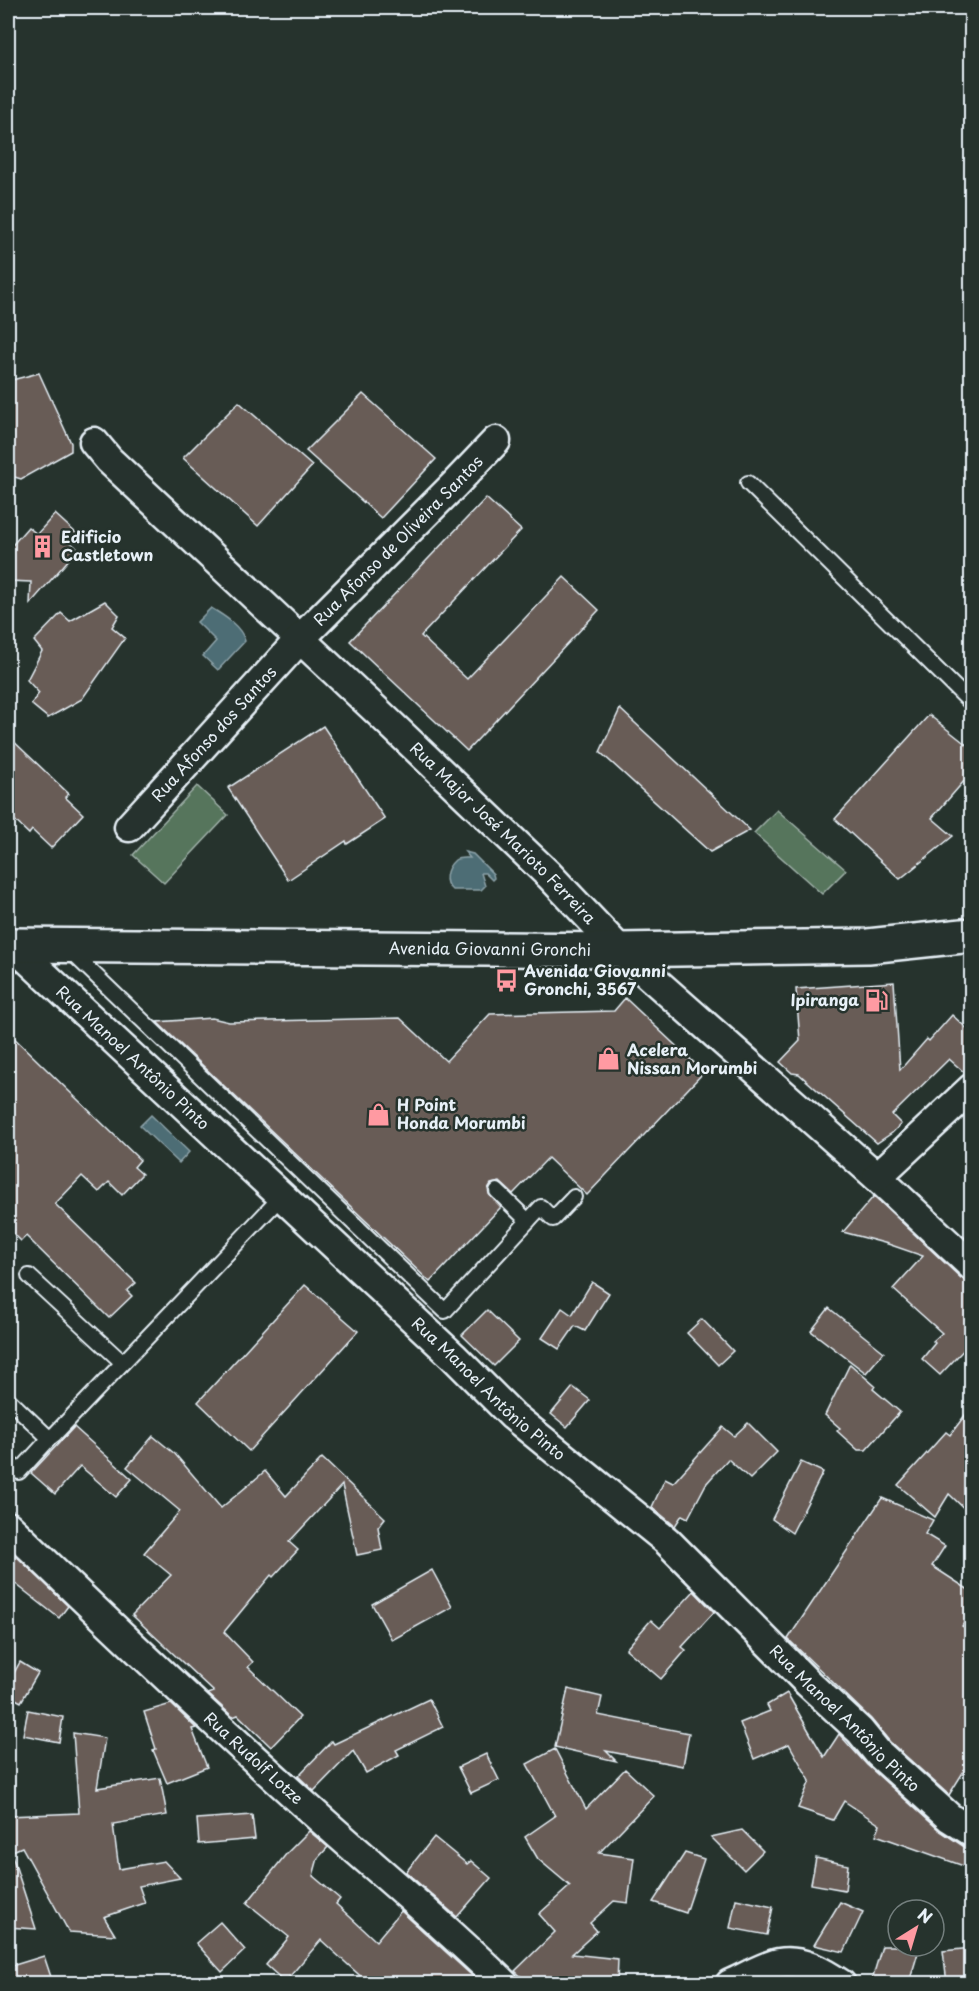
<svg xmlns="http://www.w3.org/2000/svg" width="979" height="1991" font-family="'Playpen Sans',sans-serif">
<rect width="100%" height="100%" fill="#26332d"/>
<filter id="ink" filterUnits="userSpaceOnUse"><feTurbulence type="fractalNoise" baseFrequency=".0167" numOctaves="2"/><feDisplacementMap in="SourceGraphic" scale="12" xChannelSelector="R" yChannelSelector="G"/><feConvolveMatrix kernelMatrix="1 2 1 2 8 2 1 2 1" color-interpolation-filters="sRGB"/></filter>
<g filter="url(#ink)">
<g fill="#57745c" stroke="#a0b2aa" stroke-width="1.5">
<path d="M 197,786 L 228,815 L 164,883 L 133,855 Z"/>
<path d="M 777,810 L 846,870 L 822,894 L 754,833 Z"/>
</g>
<g fill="#4e6d74" stroke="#8ca2a9" stroke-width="1.5">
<path d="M 211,608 C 223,615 241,626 245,641 L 218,670 L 203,656 L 216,641 L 197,622 Z"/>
<path d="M 465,852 L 473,854 L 493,874 L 494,878 L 492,880 L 485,873 L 481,873 L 485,886 L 481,890 L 452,890 C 442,882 446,868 455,860 C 459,857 465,858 470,858 Z"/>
<path d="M 151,1115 L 189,1152 L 179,1163 L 140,1126 Z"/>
</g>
<g fill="#685c56" stroke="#e8f1f8" stroke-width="1.5">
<path d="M 39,373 L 71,443 L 71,451 L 21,479 L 8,475 L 8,381 Z"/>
<path d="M 363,394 L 436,459 L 381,518 L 306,451 Z"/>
<path d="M 239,402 L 312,466 L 258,526 L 183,458 Z"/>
<path d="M 486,498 L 521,530 L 421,636 L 467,679 L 564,577 L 599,610 L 467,751 L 350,641 Z"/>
<path d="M 55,514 L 77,534 L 70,542 L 78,549 L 30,604 L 31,582 L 8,581 L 8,550 L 28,527 L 37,534 Z"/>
<path d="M 105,601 L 119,615 L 112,627 L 125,638 L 82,699 L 48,718 L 31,704 L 39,693 L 27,680 L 42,651 L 34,641 L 61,613 L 70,621 Z"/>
<path d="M 620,709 L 750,830 L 710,852 L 600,752 Z"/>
<path d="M 929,715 L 972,749 L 972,772 L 932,818 L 953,836 L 900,879 L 835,819 Z"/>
<path d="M 323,726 L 385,819 L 347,844 L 346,841 L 288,880 L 228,788 Z"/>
<path d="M 8,736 L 69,794 L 65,797 L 83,814 L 51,848 L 32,830 L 29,834 L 8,814 Z"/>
<path d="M 894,982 L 900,1070 L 927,1039 L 929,1041 L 952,1015 L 972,1033 L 972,1072 L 965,1073 L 949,1059 L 892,1115 L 901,1124 L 892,1133 L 877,1143 L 799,1074 L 792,1073 L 780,1062 L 800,1041 L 796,989 Z"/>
<path d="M 625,998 L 704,1072 L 587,1195 L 548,1158 L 513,1194 L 500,1182 L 491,1184 L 488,1189 L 489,1194 L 501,1207 L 430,1282 L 157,1022 L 212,1018 L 229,1022 L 400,1018 L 446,1061 L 490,1014 L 614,1011 Z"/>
<path d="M 8,1032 L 140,1160 L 134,1167 L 142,1174 L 122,1195 L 109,1182 L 99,1192 L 82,1176 L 55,1204 L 136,1283 L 127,1291 L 132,1296 L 109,1318 L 26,1236 L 21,1241 L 8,1228 Z"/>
<path d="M 874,1196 L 961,1278 L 972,1282 L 972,1341 L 940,1375 L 922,1359 L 935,1343 L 933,1341 L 942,1333 L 893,1289 L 923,1256 L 888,1244 L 843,1232 Z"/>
<path d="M 592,1282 L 609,1293 L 585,1331 L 575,1326 L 559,1349 L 542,1338 L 562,1308 L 572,1315 Z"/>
<path d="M 305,1285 L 358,1331 L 249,1451 L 198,1402 Z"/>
<path d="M 829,1308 L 884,1352 L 866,1373 L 811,1331 Z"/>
<path d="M 487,1310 L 519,1341 L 494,1366 L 462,1335 Z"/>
<path d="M 702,1319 L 733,1351 L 718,1365 L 687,1333 Z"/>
<path d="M 850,1364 L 875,1386 L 873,1389 L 900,1412 L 866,1450 L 858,1450 L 837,1431 L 840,1428 L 825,1415 Z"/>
<path d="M 573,1387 L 590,1400 L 567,1427 L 551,1414 Z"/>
<path d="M 972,1406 L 972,1516 L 949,1494 L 935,1517 L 898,1485 L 946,1432 L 950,1435 Z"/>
<path d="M 748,1423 L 777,1452 L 750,1479 L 728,1459 L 706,1484 L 688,1518 L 682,1515 L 675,1526 L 652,1507 L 665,1479 L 673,1483 L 723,1427 L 734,1436 Z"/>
<path d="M 74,1427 L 132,1479 L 116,1497 L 80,1466 L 55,1494 L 31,1473 Z"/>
<path d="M 153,1436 L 175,1454 L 221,1508 L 265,1471 L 286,1496 L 322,1458 L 385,1518 L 378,1527 L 382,1550 L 357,1555 L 342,1485 L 289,1542 L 298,1550 L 273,1577 L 271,1575 L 224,1632 L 253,1662 L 248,1667 L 300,1717 L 271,1747 L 238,1715 L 233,1717 L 208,1694 L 214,1692 L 132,1615 L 171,1575 L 144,1553 L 180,1511 L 127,1467 Z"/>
<path d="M 801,1462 L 823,1472 L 792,1533 L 772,1519 Z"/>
<path d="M 882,1498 L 933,1520 L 925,1534 L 945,1546 L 932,1566 L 972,1592 L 972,1611 L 962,1626 L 972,1632 L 972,1758 L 949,1795 L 890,1742 L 871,1719 L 788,1639 Z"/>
<path d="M 8,1548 L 68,1606 L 59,1618 L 8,1578 Z"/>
<path d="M 432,1570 L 452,1607 L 392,1640 L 372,1604 Z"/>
<path d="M 694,1591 L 714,1612 L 682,1647 L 686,1650 L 661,1679 L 626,1649 L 651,1620 L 660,1628 Z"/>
<path d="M 20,1662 L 38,1673 L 21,1702 L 8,1695 L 8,1684 Z"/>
<path d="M 568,1689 L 602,1697 L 598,1715 L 689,1733 L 683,1766 L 606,1751 L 616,1761 L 555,1747 Z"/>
<path d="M 787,1693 L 824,1757 L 839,1734 L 867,1765 L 939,1830 L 963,1846 L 972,1848 L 972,1869 L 876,1835 L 880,1825 L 844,1801 L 833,1820 L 798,1808 L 810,1781 L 789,1744 L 754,1759 L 740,1723 L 770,1711 L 767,1705 Z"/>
<path d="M 429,1699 L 443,1727 L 396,1750 L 399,1755 L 366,1773 L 353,1751 L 314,1791 L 298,1776 L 332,1741 L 334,1744 Z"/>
<path d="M 171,1704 L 196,1728 L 192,1729 L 207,1767 L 167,1783 L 153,1750 L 156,1749 L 144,1712 Z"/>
<path d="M 28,1710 L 63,1717 L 59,1742 L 23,1735 Z"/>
<path d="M 73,1733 L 105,1738 L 97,1788 L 160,1778 L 167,1815 L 113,1824 L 119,1869 L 164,1861 L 180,1878 L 139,1886 L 145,1903 L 104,1917 L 115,1935 L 69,1932 L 22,1847 L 8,1853 L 8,1816 L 79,1813 Z"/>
<path d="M 555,1749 L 586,1809 L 625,1769 L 654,1796 L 599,1853 L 634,1858 L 628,1903 L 614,1901 L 590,1923 L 597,1931 L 572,1954 L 618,1959 L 617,1983 L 528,1983 L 515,1971 L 555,1932 L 539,1914 L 570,1886 L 538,1859 L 525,1837 L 555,1816 L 527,1764 Z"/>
<path d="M 486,1754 L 499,1780 L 471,1793 L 458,1767 Z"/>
<path d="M 252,1815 L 255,1839 L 199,1844 L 197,1819 Z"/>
<path d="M 742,1830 L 763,1851 L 744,1870 L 711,1837 Z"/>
<path d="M 309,1831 L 328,1847 L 318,1858 L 313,1876 L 340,1899 L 336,1904 L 376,1941 L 401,1911 L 480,1983 L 368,1983 L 321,1940 L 285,1982 L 266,1965 L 289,1937 L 247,1903 L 287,1853 Z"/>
<path d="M 434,1837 L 467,1864 L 471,1861 L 491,1878 L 457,1917 L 406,1872 Z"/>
<path d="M 685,1853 L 704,1859 L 686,1913 L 653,1902 Z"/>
<path d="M 12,1855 L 36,1929 L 8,1927 L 8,1856 Z"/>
<path d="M 816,1858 L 848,1865 L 845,1890 L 811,1884 Z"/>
<path d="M 736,1899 L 773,1907 L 767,1935 L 730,1928 Z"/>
<path d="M 840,1902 L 863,1912 L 844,1952 L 814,1945 Z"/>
<path d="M 220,1922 L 245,1950 L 222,1972 L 196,1943 Z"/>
<path d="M 882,1946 L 920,1946 L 909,1983 L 871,1983 Z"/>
<path d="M 972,1948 L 972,1983 L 947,1983 L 943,1951 Z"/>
<path d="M 44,1956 L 53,1983 L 8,1983 L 8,1967 Z"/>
</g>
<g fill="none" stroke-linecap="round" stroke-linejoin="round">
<defs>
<g id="lane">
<path d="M 748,483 L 972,704"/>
<path d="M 68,949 L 445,1311 L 528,1221 L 497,1191"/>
<path d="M 528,1221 L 541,1207 L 553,1219 L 574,1197"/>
<path d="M 29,1276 L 122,1362"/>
<path d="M 8,1399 L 48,1437 L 54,1435 L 282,1196"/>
<path d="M 8,1461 L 19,1472 L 51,1437"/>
</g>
<g id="street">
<path id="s1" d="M 94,442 L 109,460 L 377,711 L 549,875 L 620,950 L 877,1177 L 972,1266"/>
<path id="s2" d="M 129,827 L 300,639 L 454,485 L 496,441"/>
<path id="s3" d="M 8,941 L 453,1356 L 513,1416 L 667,1541 L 808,1683 L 860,1731 L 878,1753 L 950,1818 L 972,1832"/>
<path d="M 877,1177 L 972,1088"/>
<path id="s4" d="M 8,1526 C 105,1620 204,1714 305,1805 C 371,1865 441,1921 504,1984"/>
<path d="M 730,1984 C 744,1978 764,1966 779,1963 C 802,1959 823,1972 841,1984"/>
</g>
<g id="primary">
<path id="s5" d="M 8,945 L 620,950 L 868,946 L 972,935"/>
</g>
</defs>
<use href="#lane" stroke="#e8f1f8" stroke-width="18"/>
<use href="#street" stroke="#e8f1f8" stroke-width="33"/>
<use href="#primary" stroke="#e8f1f8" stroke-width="38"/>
<use href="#lane" stroke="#26332d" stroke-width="14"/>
<use href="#street" stroke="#26332d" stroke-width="28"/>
<use href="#primary" stroke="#26332d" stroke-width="33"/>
</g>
</g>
<defs>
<symbol id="building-bare" viewBox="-9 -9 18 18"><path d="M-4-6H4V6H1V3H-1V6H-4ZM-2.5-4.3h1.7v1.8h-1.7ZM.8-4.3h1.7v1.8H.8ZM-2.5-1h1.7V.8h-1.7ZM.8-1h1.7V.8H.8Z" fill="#ff9aa2" stroke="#26332d" stroke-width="2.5" paint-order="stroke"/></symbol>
<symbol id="bus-bare" viewBox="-9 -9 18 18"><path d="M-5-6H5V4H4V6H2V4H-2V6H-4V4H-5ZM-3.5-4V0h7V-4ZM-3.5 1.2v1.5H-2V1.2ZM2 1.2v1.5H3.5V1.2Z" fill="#ff9aa2" stroke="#26332d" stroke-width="2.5" paint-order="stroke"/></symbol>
<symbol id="fuel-bare" viewBox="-9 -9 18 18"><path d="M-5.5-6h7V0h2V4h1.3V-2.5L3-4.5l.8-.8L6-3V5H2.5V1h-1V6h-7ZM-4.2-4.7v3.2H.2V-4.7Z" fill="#ff9aa2" stroke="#26332d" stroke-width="2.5" paint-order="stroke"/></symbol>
<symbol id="shop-bare" viewBox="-9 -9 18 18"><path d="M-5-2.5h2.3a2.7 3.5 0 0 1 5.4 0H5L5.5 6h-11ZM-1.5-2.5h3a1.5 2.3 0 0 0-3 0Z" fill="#ff9aa2" stroke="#26332d" stroke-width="2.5" paint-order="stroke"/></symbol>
</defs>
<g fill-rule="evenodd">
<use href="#building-bare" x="26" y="530" width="33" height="33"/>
<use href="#bus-bare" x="490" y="964" width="33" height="33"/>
<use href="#fuel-bare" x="860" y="984" width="33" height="33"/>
<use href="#shop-bare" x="592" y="1042" width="33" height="33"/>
<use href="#shop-bare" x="362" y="1098" width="33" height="33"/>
</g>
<g text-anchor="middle" stroke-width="5" stroke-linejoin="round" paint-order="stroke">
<g font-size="16" font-weight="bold" fill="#e8f1f8" stroke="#26332d" text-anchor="start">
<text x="61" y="543">Edificio<tspan x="61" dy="18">Castletown</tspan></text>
<text x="524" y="977">Avenida Giovanni<tspan x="524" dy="18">Gronchi, 3567</tspan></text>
<text x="859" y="1006" text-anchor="end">Ipiranga</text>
<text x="627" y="1056">Acelera<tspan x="627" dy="18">Nissan Morumbi</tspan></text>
<text x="397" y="1111">H Point<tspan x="397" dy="18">Honda Morumbi</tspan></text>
</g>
<g font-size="16" fill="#e8f1f8" stroke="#26332d">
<text dy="6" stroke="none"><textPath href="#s2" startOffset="393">Rua Afonso de Oliveira Santos</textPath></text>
<text dy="6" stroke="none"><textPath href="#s2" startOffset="126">Rua Afonso dos Santos</textPath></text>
<text dy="6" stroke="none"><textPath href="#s1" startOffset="566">Rua Major José Marioto Ferreira</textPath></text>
<text dy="6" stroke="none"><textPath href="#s5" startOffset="482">Avenida Giovanni Gronchi</textPath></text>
<text dy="6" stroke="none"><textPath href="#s3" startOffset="171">Rua Manoel Antônio Pinto</textPath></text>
<text dy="6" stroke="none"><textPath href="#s3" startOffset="657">Rua Manoel Antônio Pinto</textPath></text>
<text dy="6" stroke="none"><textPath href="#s3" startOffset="1143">Rua Manoel Antônio Pinto</textPath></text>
<text dy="6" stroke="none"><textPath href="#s4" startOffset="338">Rua Rudolf Lotze</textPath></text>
</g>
</g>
<rect width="979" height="1991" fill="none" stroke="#26332d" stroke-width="30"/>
<rect x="15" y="15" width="949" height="1961" fill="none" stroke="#e8f1f8" stroke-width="2" filter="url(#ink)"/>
<g transform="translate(916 1928) rotate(37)"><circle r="28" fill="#26332d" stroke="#747f7e" stroke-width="1.5"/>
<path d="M0-4.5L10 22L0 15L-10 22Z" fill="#ff9aa2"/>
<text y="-9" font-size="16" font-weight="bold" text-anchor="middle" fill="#e8f1f8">N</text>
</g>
</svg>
